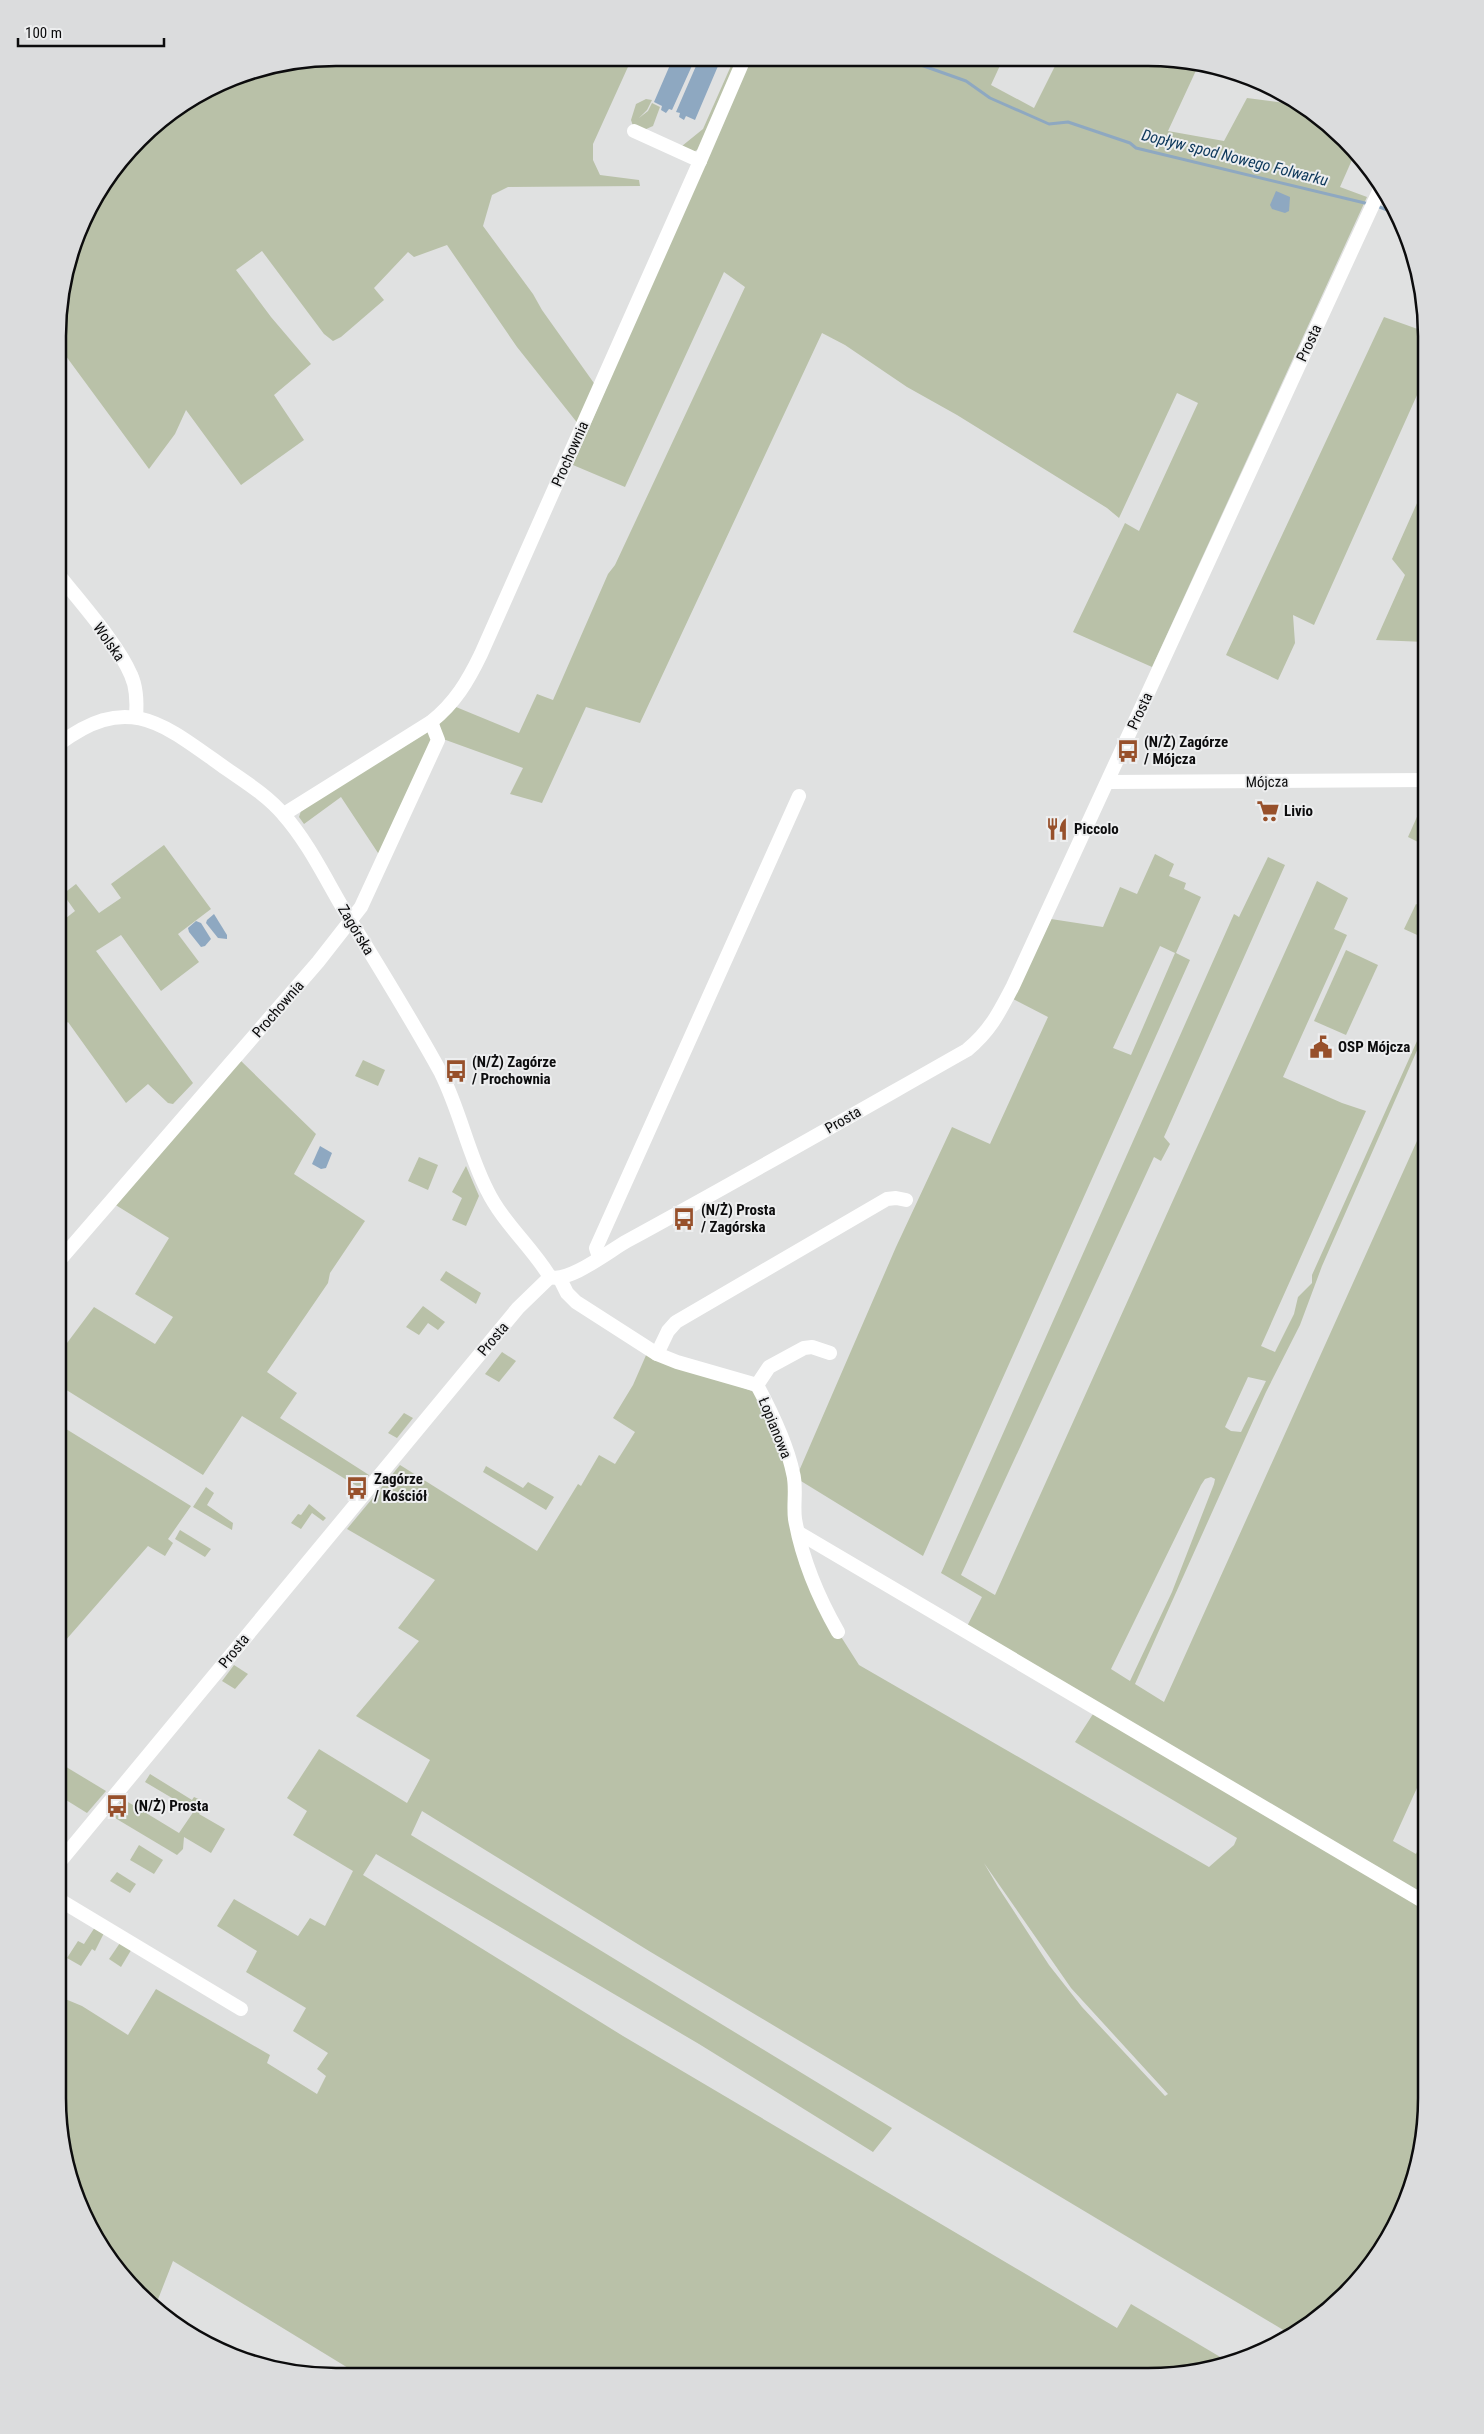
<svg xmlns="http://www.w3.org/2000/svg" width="1484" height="2434" font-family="'Roboto Condensed',sans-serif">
<rect width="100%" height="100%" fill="#e0e1e1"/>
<g fill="#b9c1a8" fill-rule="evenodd">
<path d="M 337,58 L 632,58 L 593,144 L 593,160 L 600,175 L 639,180 L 640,186 L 508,187 L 492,195 L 483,226 L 533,294 L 542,310 L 596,386 L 579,425 L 517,347 L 447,245 L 414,257 L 408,252 L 374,288 L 384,300 L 341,337 L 333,341 L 324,334 L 262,251 L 236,270 L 271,317 L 311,364 L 274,395 L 304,440 L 241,485 L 186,410 L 175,434 L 149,469 L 60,348 L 60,300 L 86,213 L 152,127 L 230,79 Z"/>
<path d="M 734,59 L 740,59 L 699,149 L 693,152 L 682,146 L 703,129 Z"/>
<path d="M 748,59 L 1003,59 L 991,85 L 1034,108 L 1058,60 L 1184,60 L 1199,64 L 1168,131 L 1224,141 L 1247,98 L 1300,105 L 1318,115 L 1355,153 L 1340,187 L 1367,197 L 1152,667 L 1073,632 L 1125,523 L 1139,531 L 1198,403 L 1177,393 L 1119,518 L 1107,508 L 957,415 L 907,387 L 845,345 L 822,333 L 640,723 L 586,707 L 542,803 L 510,794 L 523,768 L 443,739 L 439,723 L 456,707 L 519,733 L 537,694 L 553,700 L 608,574 L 615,565 L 745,287 L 724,272 L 625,487 L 573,465 Z"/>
<path d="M 646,99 L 652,100 L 647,110 L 639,118 L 648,111 L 652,103 L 660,107 L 653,126 L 644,130 L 633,126 L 631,120 L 636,104 Z"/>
<path d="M 1384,317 L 1426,332 L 1426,375 L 1314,625 L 1293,615 L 1295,643 L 1278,680 L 1226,655 Z"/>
<path d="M 1426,483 L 1426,642 L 1376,640 L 1405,575 L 1392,559 Z"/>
<path d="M 427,731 L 434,736 L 380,856 L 341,797 L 304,824 L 299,817 L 301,811 Z"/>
<path d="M 1420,810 L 1426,813 L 1426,846 L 1408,837 Z"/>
<path d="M 164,845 L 211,909 L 178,934 L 199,962 L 161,991 L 121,935 L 96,951 L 193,1083 L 173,1104 L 168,1103 L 148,1084 L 126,1103 L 68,1022 L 59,1029 L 59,964 L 65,959 L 59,951 L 59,920 L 61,922 L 75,911 L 63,894 L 76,884 L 99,913 L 121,898 L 111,884 Z"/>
<path d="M 1155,854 L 1174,864 L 1169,876 L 1186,883 L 1184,889 L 1201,897 L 1176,953 L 1190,960 L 923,1556 L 796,1478 L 896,1247 L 952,1127 L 990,1144 L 1048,1017 L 1013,999 L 1051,919 L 1103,927 L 1120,887 L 1137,894 ZM 1160,946 L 1175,953 L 1131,1055 L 1113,1048 Z"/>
<path d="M 1268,857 L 1285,865 L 1164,1137 L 1170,1144 L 1161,1161 L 1154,1157 L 961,1575 L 995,1595 L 1317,881 L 1348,898 L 1334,929 L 1347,935 L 1283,1077 L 1342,1103 L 1366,1111 L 1261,1346 L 1275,1352 L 1294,1314 L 1298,1297 L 1312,1283 L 1312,1275 L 1426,1021 L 1426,1030 L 1322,1266 L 1300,1325 L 1266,1392 L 1135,1684 L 1164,1702 L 1426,1121 L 1426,1768 L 1393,1841 L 1416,1854 L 1426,1832 L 1426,2116 L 1412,2187 L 1369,2267 L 1318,2319 L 1290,2334 L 649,1951 L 422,1811 L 411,1835 L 892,2128 L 873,2152 L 699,2044 L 376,1854 L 363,1875 L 623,2036 L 1117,2328 L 1131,2304 L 1227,2361 L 1148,2376 L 358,2374 L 173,2261 L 155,2307 L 115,2268 L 79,2204 L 58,2097 L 59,2077 L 58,2075 L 58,1996 L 82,2006 L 128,2035 L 156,1989 L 270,2055 L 267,2063 L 317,2094 L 326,2076 L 317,2069 L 328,2053 L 293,2031 L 306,2008 L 246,1972 L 257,1951 L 217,1926 L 234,1899 L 298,1936 L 310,1918 L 325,1926 L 353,1871 L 293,1835 L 307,1811 L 287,1798 L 319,1749 L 407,1803 L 430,1760 L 356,1716 L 419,1641 L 398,1628 L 435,1580 L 347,1529 L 400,1465 L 537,1551 L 578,1484 L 581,1486 L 599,1455 L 615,1464 L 635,1432 L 613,1418 L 633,1385 L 647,1353 L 752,1391 L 758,1395 L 787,1468 L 790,1516 L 838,1632 L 859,1665 L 1209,1867 L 1234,1845 L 1237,1838 L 1075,1742 L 1093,1714 L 962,1636 L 982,1597 L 941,1573 L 1234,914 L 1239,917 ZM 1248,1377 L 1266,1381 L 1241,1432 L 1231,1431 L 1225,1427 ZM 1211,1477 L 1215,1479 L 1214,1484 L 1172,1592 L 1130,1681 L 1111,1669 L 1201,1485 L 1205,1479 ZM 984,1863 L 1071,1988 L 1168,2094 L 1165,2096 L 1082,2007 L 1049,1965 L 998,1887 Z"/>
<path d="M 1416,904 L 1426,909 L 1426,939 L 1404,929 Z"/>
<path d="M 1346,950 L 1378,965 L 1346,1035 L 1314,1021 Z"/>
<path d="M 240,1060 L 316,1134 L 294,1174 L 365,1221 L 330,1273 L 328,1283 L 267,1372 L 297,1393 L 280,1418 L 369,1475 L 360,1488 L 242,1416 L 203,1475 L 60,1386 L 58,1388 L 58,1355 L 94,1307 L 155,1344 L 173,1317 L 135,1294 L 169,1238 L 114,1204 Z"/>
<path d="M 363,1060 L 385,1070 L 378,1086 L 355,1076 Z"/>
<path d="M 419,1157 L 438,1165 L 428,1190 L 408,1181 Z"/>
<path d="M 466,1166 L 479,1196 L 466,1226 L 452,1220 L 462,1198 L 452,1192 Z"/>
<path d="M 446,1271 L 481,1293 L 476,1304 L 440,1280 Z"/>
<path d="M 423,1306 L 445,1322 L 438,1330 L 428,1323 L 419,1335 L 406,1327 Z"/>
<path d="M 502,1352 L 516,1361 L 499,1382 L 485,1374 Z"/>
<path d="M 404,1413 L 413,1418 L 397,1438 L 388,1433 Z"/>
<path d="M 58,1424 L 191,1506 L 168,1539 L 173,1543 L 165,1556 L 148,1546 L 58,1649 Z"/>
<path d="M 486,1466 L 523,1488 L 528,1482 L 554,1497 L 546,1510 L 483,1472 Z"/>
<path d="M 206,1487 L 214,1493 L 207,1505 L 233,1523 L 232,1530 L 193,1507 Z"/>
<path d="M 309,1504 L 326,1518 L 323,1521 L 312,1513 L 301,1529 L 291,1523 L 298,1514 L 301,1515 Z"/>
<path d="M 180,1530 L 211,1549 L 205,1557 L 175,1539 Z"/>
<path d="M 234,1665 L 248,1674 L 235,1689 L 222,1681 Z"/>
<path d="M 58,1762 L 106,1791 L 87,1813 L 58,1795 Z"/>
<path d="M 150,1774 L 192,1800 L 194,1797 L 205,1802 L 199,1814 L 225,1829 L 211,1853 L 184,1837 L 183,1849 L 177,1855 L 110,1815 L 123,1799 L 179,1833 L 194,1811 L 145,1782 Z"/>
<path d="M 139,1845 L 163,1860 L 154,1874 L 130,1860 Z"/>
<path d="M 117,1872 L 136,1884 L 130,1893 L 110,1881 Z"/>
<path d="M 95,1927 L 104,1933 L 95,1951 L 92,1949 L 81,1966 L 67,1958 L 78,1941 L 84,1944 Z"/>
<path d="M 122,1940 L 133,1947 L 121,1967 L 109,1959 Z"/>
</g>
<g fill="#8ea8c1">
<path d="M 673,58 L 695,59 L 672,110 L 669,109 L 666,113 L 661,110 L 662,106 L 654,102 Z"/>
<path d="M 699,59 L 721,59 L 695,120 L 686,116 L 684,120 L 679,117 L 680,113 L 676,112 Z"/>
<path d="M 1276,191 L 1290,197 L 1289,211 L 1285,213 L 1272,209 L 1270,205 Z"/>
<path d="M 214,914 L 227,935 L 227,939 L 218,938 L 206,923 L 207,920 Z"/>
<path d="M 196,921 L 201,923 L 211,939 L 205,946 L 201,947 L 189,932 L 188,928 Z"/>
<path d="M 320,1146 L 332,1153 L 326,1168 L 321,1169 L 312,1164 Z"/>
</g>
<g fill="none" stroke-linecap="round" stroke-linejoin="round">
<g stroke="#8ea8c1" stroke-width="3">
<path d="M 904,59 L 966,81 L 990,98 L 1049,124 L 1068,122 L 1130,143 L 1136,148 L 1369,204"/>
<path d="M 1377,206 L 1395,213"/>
</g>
<g stroke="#fff" stroke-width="14">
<path d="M 634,131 L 700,161 L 744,59"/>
<path d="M 59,575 C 81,603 118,644 131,675 C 137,688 137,704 136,717"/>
<path d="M 59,744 C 127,693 161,722 221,765 C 242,780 266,794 283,814 C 308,842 325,878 344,910 C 377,964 411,1018 441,1073 C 460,1111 468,1153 487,1190 C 503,1223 531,1246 550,1277"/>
<path d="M 1108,782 L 1426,780"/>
<path d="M 284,814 L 431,722 C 455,703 468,681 481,654 L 700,161"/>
<path d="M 599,1257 L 596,1248 L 799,796"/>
<path d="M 59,1261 L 318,962 L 361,907 L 438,740 L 431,722"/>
<path d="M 550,1277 C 569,1283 609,1251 627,1241 C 741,1179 854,1114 967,1050 C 990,1031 999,1013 1013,986 L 1381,187"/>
<path d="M 560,1279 L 567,1293 L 576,1302 L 657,1354 L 677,1362 L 757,1385 C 771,1411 787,1444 793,1473 C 797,1487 793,1504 795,1519 C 802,1559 818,1597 838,1632"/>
<path d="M 657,1354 L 668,1331 L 676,1322 L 887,1199 L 896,1198 L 906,1200"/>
<path d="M 757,1385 L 769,1367 L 804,1348 L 812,1347 L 830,1353"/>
<path d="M 799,1533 L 1426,1903"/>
<path d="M 58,1864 L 518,1308 L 550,1277"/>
<path d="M 58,1899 L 241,2009"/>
</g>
</g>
<defs>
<symbol id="bus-bare" viewBox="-9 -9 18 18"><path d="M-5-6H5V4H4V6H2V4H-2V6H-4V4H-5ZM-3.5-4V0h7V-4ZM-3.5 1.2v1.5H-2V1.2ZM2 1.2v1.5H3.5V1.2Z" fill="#97502b" stroke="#edeeef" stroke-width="2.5" paint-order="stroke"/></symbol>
<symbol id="supermarket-bare" viewBox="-9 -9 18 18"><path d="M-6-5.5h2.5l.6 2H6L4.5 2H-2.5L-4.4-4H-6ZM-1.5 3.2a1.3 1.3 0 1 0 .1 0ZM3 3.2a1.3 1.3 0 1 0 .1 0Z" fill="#97502b" stroke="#edeeef" stroke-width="2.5" paint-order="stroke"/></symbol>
<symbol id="restaurant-bare" viewBox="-9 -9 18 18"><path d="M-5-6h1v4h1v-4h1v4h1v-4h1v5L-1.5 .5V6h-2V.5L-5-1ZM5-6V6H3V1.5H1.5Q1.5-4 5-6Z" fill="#97502b" stroke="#edeeef" stroke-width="2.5" paint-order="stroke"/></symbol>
<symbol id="civic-bare" viewBox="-9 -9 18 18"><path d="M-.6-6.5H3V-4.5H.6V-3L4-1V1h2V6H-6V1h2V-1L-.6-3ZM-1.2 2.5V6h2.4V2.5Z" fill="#97502b" stroke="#edeeef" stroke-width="2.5" paint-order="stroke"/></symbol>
</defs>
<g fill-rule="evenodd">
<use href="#bus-bare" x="1112" y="735" width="32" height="32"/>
<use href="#supermarket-bare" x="1252" y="795" width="32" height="32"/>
<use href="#restaurant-bare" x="1041" y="813" width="32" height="32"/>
<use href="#civic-bare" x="1305" y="1031" width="32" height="32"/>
<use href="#bus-bare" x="440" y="1055" width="32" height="32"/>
<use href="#bus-bare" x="668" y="1203" width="32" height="32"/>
<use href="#bus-bare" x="341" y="1472" width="32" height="32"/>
<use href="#bus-bare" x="101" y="1790" width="32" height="32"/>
</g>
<g text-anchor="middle" stroke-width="4" stroke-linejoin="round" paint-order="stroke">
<g font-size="15" fill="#0c0c0d" stroke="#edeeef">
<text transform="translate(1309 343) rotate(-65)" y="5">Prosta</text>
<text transform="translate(570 454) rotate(-66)" y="5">Prochownia</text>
<text transform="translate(109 642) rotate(55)" y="5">Wolska</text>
<text transform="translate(1140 711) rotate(-65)" y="5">Prosta</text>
<text transform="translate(1267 782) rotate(-1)" y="5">Mójcza</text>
<text transform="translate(356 930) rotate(59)" y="5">Zagórska</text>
<text transform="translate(278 1009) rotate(-49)" y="5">Prochownia</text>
<text transform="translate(843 1120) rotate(-30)" y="5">Prosta</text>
<text transform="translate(493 1339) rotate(-50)" y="5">Prosta</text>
<text transform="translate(775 1428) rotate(68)" y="5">Łopianowa</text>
<text transform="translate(234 1651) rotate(-51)" y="5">Prosta</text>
</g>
<g font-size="15" font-weight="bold" fill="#0c0c0d" stroke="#edeeef" text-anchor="start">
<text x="1144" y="747">(N/Ż) Zagórze<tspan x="1144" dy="17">/ Mójcza</tspan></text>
<text x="1284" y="816">Livio</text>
<text x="1074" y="834">Piccolo</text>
<text x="1338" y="1052">OSP Mójcza</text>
<text x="472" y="1067">(N/Ż) Zagórze<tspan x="472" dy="17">/ Prochownia</tspan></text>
<text x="701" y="1215">(N/Ż) Prosta<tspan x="701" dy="17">/ Zagórska</tspan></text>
<text x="374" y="1484">Zagórze<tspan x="374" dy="17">/ Kościół</tspan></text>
<text x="134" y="1811">(N/Ż) Prosta</text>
</g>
<g font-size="16" font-style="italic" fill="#0c375a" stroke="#edeeef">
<text transform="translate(1235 157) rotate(14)" y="6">Dopływ spod Nowego Folwarku</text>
</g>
</g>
<path d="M0 0H1484V2434H0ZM336 66H1148A270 270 0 0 1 1418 336V2098A270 270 0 0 1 1148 2368H336A270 270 0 0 1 66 2098V336A270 270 0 0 1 336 66Z" fill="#dbdcdd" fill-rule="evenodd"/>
<path fill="none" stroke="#0c0c0d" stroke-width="2.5" d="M336 66H1148A270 270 0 0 1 1418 336V2098A270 270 0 0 1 1148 2368H336A270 270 0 0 1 66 2098V336A270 270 0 0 1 336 66Z"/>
<path d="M18 38v8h146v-8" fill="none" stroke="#0c0c0d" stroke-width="2.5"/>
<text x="25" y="38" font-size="15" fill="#0c0c0d" stroke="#edeeef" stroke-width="4" paint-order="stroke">100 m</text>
</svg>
